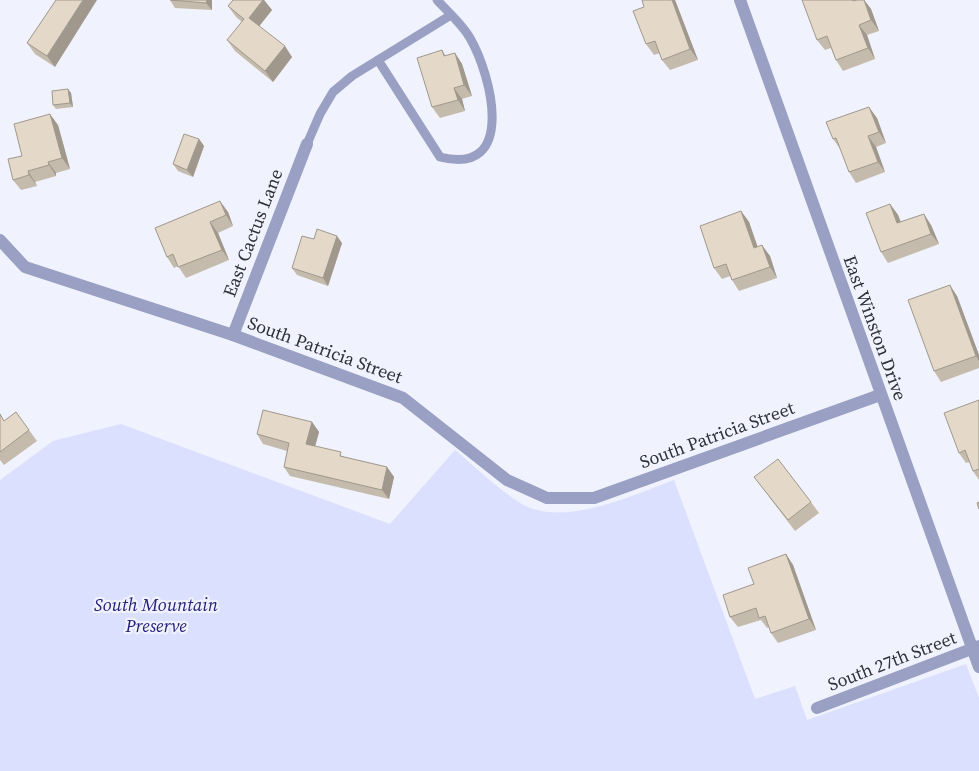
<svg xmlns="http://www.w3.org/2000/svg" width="979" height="771" font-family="'Source Serif 4',serif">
<rect width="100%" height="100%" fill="#f0f2fd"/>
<path fill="#dae0fd" d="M 121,424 L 390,524 L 455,450 C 476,468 497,488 520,503 C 562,529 633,495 674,480 L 755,699 L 795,686 L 807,720 L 966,664 L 979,698 L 979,771 L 0,771 L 0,480 L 53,441 Z"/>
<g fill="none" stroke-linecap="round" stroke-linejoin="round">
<g stroke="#99a0c3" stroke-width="9">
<path d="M 378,60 L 440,157 C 517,177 492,76 470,38 C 462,24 448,12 437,0"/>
<path d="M 307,144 L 320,114 L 333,92 L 352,76 L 451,15"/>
</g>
<g stroke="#99a0c3" stroke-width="12">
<path d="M 740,0 L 979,667"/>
<path d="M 0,240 L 25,267 L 233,335 L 403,398 L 507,480 L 547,498 L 594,498 L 880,395"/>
<path d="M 233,335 L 307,144"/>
<path d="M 817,708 L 979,646"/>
</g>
</g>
<g fill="#c4bbad">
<path d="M 56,0 L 55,67 L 35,54 L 27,43 Z"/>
<path d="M 170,0 L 212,0 L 212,10 L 175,8 Z"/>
<path d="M 233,0 L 264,0 L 272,10 L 259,26 L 292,57 L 273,82 L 235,51 L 227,40 L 242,22 L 236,17 L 228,6 Z"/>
<path d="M 642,0 L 675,0 L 698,60 L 670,70 L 662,60 L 660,53 L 654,55 L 646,44 L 644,7 Z"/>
<path d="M 856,0 L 864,0 L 871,9 L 879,31 L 867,35 L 875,59 L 843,71 L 836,60 L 831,48 L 825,50 L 817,40 Z"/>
<path d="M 442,50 L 446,56 L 455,53 L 462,64 L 472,96 L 462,99 L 465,111 L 440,118 L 432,107 Z"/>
<path d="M 68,89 L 71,93 L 73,107 L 56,109 L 53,105 Z"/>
<path d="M 877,118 L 886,143 L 876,147 L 885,172 L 856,183 L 849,172 L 841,150 L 833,139 Z"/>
<path d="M 58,125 L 70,169 L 56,173 L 56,176 L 35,182 L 37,186 L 21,190 L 13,180 L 22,156 Z"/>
<path d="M 199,139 L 204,146 L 193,177 L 178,171 L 173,164 Z"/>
<path d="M 890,204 L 898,215 L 901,222 L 931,225 L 939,244 L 888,263 L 881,252 Z"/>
<path d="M 741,211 L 749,222 L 757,247 L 770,256 L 777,278 L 739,291 L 732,280 L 730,276 L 722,279 L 714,268 Z"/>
<path d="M 228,212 L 233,226 L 218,233 L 229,260 L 186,278 L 178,266 L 174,268 L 167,257 L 155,228 Z"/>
<path d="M 314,239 L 342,243 L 328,286 L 297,275 L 292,268 Z"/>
<path d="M 957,296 L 979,355 L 979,368 L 941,382 L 934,371 Z"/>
<path d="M 979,400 L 979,480 L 973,471 L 970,462 L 966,463 L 959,453 Z"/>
<path d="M 0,414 L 4,421 L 29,430 L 37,441 L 4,465 L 0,460 Z"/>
<path d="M 312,422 L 319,432 L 315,446 L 345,457 L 387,467 L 394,477 L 389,499 L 290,476 L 284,467 L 287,451 L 263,444 L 257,434 Z"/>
<path d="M 754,477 L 811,502 L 819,513 L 795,531 Z"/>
<path d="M 786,554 L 793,565 L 816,630 L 778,643 L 771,633 L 769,627 L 767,628 L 761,620 L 738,627 L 730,617 L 754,584 Z"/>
</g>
<g fill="#a0988d">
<path d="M 83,0 L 97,0 L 55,67 L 47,56 Z"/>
<path d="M 207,0 L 212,0 L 212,10 L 206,3 Z"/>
<path d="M 263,0 L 264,0 L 272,10 L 257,29 L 249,18 Z"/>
<path d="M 672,0 L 675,0 L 698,60 L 690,49 Z"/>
<path d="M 864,0 L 871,9 L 879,31 L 871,20 Z"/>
<path d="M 859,25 L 867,35 L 875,59 L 868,48 Z"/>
<path d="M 285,46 L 292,57 L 273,82 L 265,71 Z"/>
<path d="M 455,53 L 462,64 L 472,96 L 464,85 Z"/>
<path d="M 454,88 L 462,99 L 465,111 L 458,100 Z"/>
<path d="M 68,89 L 71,93 L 73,107 L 70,103 Z"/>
<path d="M 869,107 L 877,118 L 886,143 L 879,132 Z"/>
<path d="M 50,114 L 58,125 L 70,169 L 62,158 Z"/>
<path d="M 868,136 L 876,147 L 885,172 L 878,162 Z"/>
<path d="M 199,139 L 204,146 L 193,177 L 187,170 Z"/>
<path d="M 48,162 L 56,173 L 56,176 L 49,165 Z"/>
<path d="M 28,171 L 35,182 L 37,186 L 29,175 Z"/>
<path d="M 220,201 L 228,212 L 233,226 L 226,215 Z"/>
<path d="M 890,204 L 898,215 L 905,234 L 897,223 Z"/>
<path d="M 741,211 L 749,222 L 762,259 L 754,248 Z"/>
<path d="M 924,214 L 931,225 L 939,244 L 931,234 Z"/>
<path d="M 210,222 L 218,233 L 229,260 L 222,250 Z"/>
<path d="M 337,236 L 342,243 L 328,286 L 323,278 Z"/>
<path d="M 762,245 L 770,256 L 777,278 L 770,267 Z"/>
<path d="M 950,285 L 957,296 L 979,355 L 979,361 L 976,356 Z"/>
<path d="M 312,422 L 319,432 L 313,454 L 306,444 Z"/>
<path d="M 387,467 L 394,477 L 389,499 L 382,490 Z"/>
<path d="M 786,554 L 793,565 L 816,630 L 809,619 Z"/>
</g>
<g fill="#e4d9c9" stroke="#a0988d">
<path d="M 56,0 L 83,0 L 47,56 L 27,43 Z"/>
<path d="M 170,0 L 207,0 L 206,3 Z"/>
<path d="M 233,0 L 263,0 L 249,18 L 285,46 L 265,71 L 227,40 L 244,19 L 228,6 Z"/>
<path d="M 642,0 L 672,0 L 690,49 L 662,60 L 655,41 L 646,44 L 633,11 L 644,7 Z"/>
<path d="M 802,0 L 853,0 L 853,1 L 857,0 L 864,0 L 871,20 L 859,25 L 868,48 L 836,60 L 827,36 L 817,40 Z"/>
<path d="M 442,50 L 444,56 L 455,53 L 464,85 L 454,88 L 458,100 L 432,107 L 417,58 Z"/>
<path d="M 68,89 L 70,103 L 53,105 L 52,91 Z"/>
<path d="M 869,107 L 879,132 L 868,136 L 878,162 L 849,172 L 836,138 L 833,139 L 826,122 Z"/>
<path d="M 50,114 L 62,158 L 48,162 L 49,165 L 28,171 L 29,175 L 13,180 L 8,159 L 22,156 L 14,124 Z"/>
<path d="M 184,134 L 199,139 L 187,170 L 173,164 Z"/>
<path d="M 220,201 L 226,215 L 210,222 L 222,250 L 178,267 L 173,254 L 167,257 L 155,228 Z"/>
<path d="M 890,204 L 897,223 L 924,214 L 931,234 L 881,252 L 866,213 Z"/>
<path d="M 741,211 L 754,248 L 762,245 L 770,267 L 732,280 L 726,264 L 714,268 L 700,226 Z"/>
<path d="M 317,229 L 337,236 L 323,278 L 292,268 L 302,236 L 314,239 Z"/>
<path d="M 950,285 L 976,356 L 934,371 L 908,300 Z"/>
<path d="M 979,400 L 979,469 L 973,471 L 965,450 L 959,453 L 944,413 Z"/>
<path d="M 263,410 L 312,422 L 306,444 L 341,452 L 340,456 L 387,467 L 382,490 L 284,467 L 289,443 L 257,434 Z"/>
<path d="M 16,412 L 29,430 L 0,452 L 0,414 L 4,421 Z"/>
<path d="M 778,459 L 811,502 L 788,520 L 754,477 Z"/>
<path d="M 979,502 L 979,509 L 977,503 Z"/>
<path d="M 786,554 L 809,619 L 771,633 L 765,616 L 759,618 L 756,608 L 730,617 L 723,595 L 754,584 L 748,568 Z"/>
</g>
<g text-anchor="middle" stroke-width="4.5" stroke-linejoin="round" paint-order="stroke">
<g font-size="18" fill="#2f3138" stroke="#f0f2fd">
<text transform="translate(253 233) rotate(-69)" y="6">East Cactus Lane</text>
<text transform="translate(875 328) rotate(70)" y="6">East Winston Drive</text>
<text transform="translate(325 350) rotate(20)" y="6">South Patricia Street</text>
<text transform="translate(717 435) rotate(-20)" y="6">South Patricia Street</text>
<text transform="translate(892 661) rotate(-21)" y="6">South 27th Street</text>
</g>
<g font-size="18" font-style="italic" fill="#25227c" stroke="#f0f2fd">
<text x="156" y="611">South Mountain<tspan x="156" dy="21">Preserve</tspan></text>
</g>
</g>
</svg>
